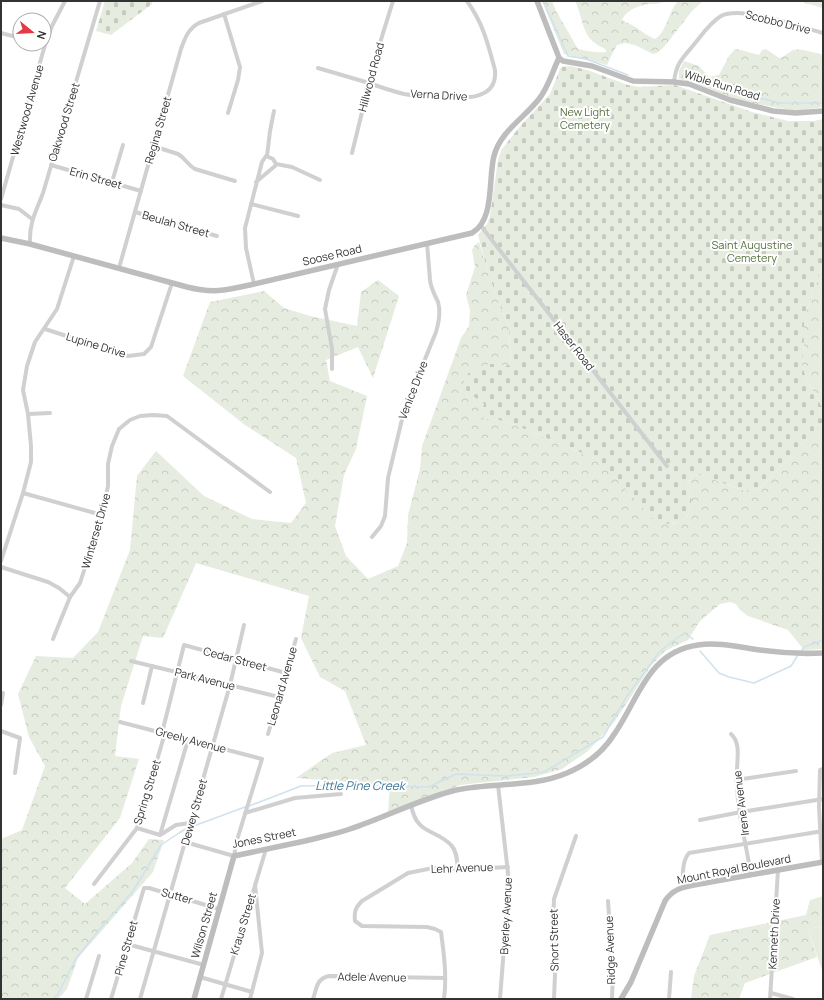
<svg xmlns="http://www.w3.org/2000/svg" width="824" height="1000" font-family="Manrope,sans-serif">
<defs>
<pattern id="forest-crowns" width="20" height="18" patternUnits="userSpaceOnUse"><rect width="20" height="18" fill="#e6ecdf"/><path d="M2 6a3 3 0 1 1 6 0M12 15a3 3 0 1 1 6 0" fill="none" stroke="#c6cbc0"/></pattern>
<pattern id="cemetery-stones" width="16" height="16" patternUnits="userSpaceOnUse"><rect width="16" height="16" fill="#e6ecdf"/><path d="M2 7V4a2 2 0 0 1 4 0v3zM10 15v-3a2 2 0 0 1 4 0v3z" fill="#c6cbc0"/></pattern>
</defs>
<rect width="100%" height="100%" fill="#fff"/>
<g fill="url(#forest-crowns)">
<path d="M 542,1 L 552,1 L 556,11 L 578,49 C 585,51 600,53 606,52 L 606,50 C 603,47 598,46 595,43 C 582,34 582,14 575,1 L 665,1 C 660,4 655,4 649,4 C 637,6 629,9 622,19 L 623,21 C 637,26 643,34 655,39 C 667,32 668,12 678,1 L 703,1 L 692,11 L 664,47 L 657,53 L 653,54 L 635,45 L 625,43 L 617,45 L 611,56 L 607,65 L 564,54 Z"/>
<path d="M 802,1 L 823,1 L 823,8 L 805,3 Z"/>
<path d="M 735,49 L 737,49 L 759,55 L 762,50 L 766,49 L 779,58 C 787,56 788,52 794,50 C 801,48 814,53 821,54 L 823,57 L 823,107 L 796,111 L 768,106 L 734,99 L 697,84 L 679,79 L 679,71 L 684,61 L 699,66 L 709,77 L 719,75 L 729,56 Z"/>
<path d="M 479,242 L 487,269 L 500,306 L 509,326 L 511,365 L 505,367 L 496,364 L 465,387 C 469,395 483,400 484,405 C 484,409 484,414 484,418 L 499,420 L 515,425 L 599,460 L 672,524 L 687,518 L 692,499 L 687,487 L 691,477 L 694,474 C 714,475 741,497 760,488 L 823,422 L 823,649 L 804,650 L 788,630 L 748,616 L 740,610 L 736,604 L 730,602 L 720,604 L 700,621 L 688,640 L 665,651 L 651,666 L 615,721 L 588,751 L 562,769 L 534,777 L 460,785 L 388,812 L 390,785 L 296,778 L 332,753 L 366,745 L 345,691 L 320,677 L 301,638 L 309,596 L 196,563 L 163,638 L 143,636 L 121,706 L 115,756 L 139,759 L 120,818 L 65,888 L 85,904 L 132,863 L 149,839 L 164,840 L 153,872 L 78,958 L 67,989 L 58,999 L 1,999 L 1,839 L 22,830 L 45,766 L 29,737 L 18,694 L 36,656 L 73,658 L 98,632 L 130,550 L 137,476 L 156,451 L 204,496 L 252,519 L 291,523 L 306,503 L 296,458 L 245,425 L 183,376 L 210,302 L 264,291 L 284,308 L 310,316 L 357,326 L 361,292 L 378,280 L 399,296 L 373,378 L 358,347 L 326,360 L 330,381 L 367,396 L 356,449 L 344,475 L 335,526 L 346,556 L 368,579 L 398,566 L 407,543 L 408,515 L 420,469 L 422,446 L 461,338 L 469,326 L 470,310 L 466,295 L 475,267 L 472,250 L 475,245 Z"/>
<path d="M 823,263 L 823,409 L 806,378 L 802,365 L 804,340 L 804,319 Z"/>
<path d="M 823,896 L 823,926 L 808,929 L 817,957 L 745,983 L 739,999 L 691,999 L 694,976 L 710,935 L 806,915 L 810,900 Z"/>
</g>
<g fill="url(#cemetery-stones)">
<path d="M 105,1 L 152,1 L 152,4 L 111,35 L 96,31 Z"/>
<path d="M 571,66 L 590,71 L 628,85 L 639,87 L 675,85 L 752,112 L 788,121 L 814,121 L 823,119 L 823,263 L 804,319 L 804,340 L 802,365 L 806,378 L 823,409 L 823,422 L 760,488 C 741,497 714,475 694,474 L 691,477 L 687,487 L 692,499 L 687,518 C 672,525 666,526 651,517 L 599,460 L 515,425 L 499,420 L 484,418 L 481,416 L 484,404 C 479,398 471,397 467,391 C 464,387 463,384 465,379 C 468,369 486,363 496,364 C 503,364 504,367 511,365 L 509,326 L 500,306 L 487,269 L 478,235 L 487,224 L 490,216 L 498,160 L 502,149 L 522,124 L 550,94 L 561,67 Z"/>
</g>
<path fill="#e6ecdf" d="M 823,926 L 823,973 L 808,929 Z"/>
<g fill="none" stroke-linecap="round" stroke-linejoin="round">
<g stroke="#cfe2ee" stroke-width="1.5">
<path d="M 543,1 L 568,56 L 586,59 L 628,75"/>
<path d="M 683,75 L 718,88 L 780,103 L 823,103"/>
<path d="M 700,651 L 719,673 L 729,677 L 754,683 L 791,666 L 798,655"/>
<path d="M 801,652 L 804,647 L 823,640"/>
<path d="M 249,806 L 301,786 L 363,785 L 429,787 L 456,774 L 507,776 L 544,772 L 603,737 L 627,696 L 660,651 L 684,633 L 693,639"/>
<path d="M 191,827 L 245,807"/>
<path d="M 54,999 L 58,994 L 75,960 L 98,931 L 133,891 L 161,845 L 179,833 L 187,828"/>
</g>
<g stroke="#d0d0d0" stroke-width="4">
<path d="M 224,14 L 240,67 L 238,80 L 228,113"/>
<path d="M 1,33 L 20,38"/>
<path d="M 318,68 C 335,73 352,78 369,83 C 380,87 392,91 404,94 C 415,96 427,96 438,96 C 459,98 498,103 495,70 C 488,44 483,23 467,1"/>
<path d="M 674,82 C 676,62 684,57 696,42 C 703,33 711,22 721,16 C 742,5 799,27 823,33"/>
<path d="M 153,146 L 178,154 C 185,158 188,165 195,169 L 235,181"/>
<path d="M 352,153 L 375,59 L 393,1"/>
<path d="M 267,156 L 270,131 L 274,111"/>
<path d="M 276,164 L 292,167 L 320,180"/>
<path d="M 51,165 L 141,191"/>
<path d="M 112,182 L 123,145"/>
<path d="M 1,199 L 45,45 L 52,26 L 65,1"/>
<path d="M 251,204 L 298,216"/>
<path d="M 1,205 L 19,209 L 32,219"/>
<path d="M 135,212 L 217,236"/>
<path d="M 481,226 L 667,466"/>
<path d="M 30,244 C 29,222 36,212 43,193 L 100,1"/>
<path d="M 119,268 L 181,49 C 185,38 188,29 199,23 L 262,1"/>
<path d="M 254,284 L 246,248 L 245,228 L 262,162 L 266,156 L 273,159 L 276,164 L 275,166 L 256,182"/>
<path d="M 45,329 L 128,356 L 144,354 L 151,347 L 172,283"/>
<path d="M 332,369 L 332,349 L 325,309 L 329,290 L 338,264"/>
<path d="M 28,414 L 50,413"/>
<path d="M 23,493 L 102,515"/>
<path d="M 372,537 L 381,526 L 385,516 L 388,478 L 404,411 L 436,332 C 439,322 441,312 438,302 C 435,295 431,289 430,280 L 427,243"/>
<path d="M 1,561 L 23,493 L 31,462 L 31,446 L 28,414 L 23,390 L 27,366 L 35,342 L 57,309 L 74,256"/>
<path d="M 1,567 L 48,582 L 59,588 L 70,597"/>
<path d="M 53,639 L 70,597 L 80,583 L 102,515 L 108,486 L 108,464 L 112,446 L 119,429 L 130,420 L 140,416 L 153,415 L 167,416 L 270,492"/>
<path d="M 131,661 L 279,697"/>
<path d="M 1,693 L 3,693 L 1,705"/>
<path d="M 143,703 L 152,666"/>
<path d="M 120,722 L 262,759 L 237,840 L 234,856 L 185,842"/>
<path d="M 1,731 L 20,738 L 15,773"/>
<path d="M 162,733 L 184,645 L 286,673"/>
<path d="M 268,734 L 296,639"/>
<path d="M 731,734 C 741,743 737,758 737,771 C 735,802 746,843 751,875"/>
<path d="M 736,780 L 796,771"/>
<path d="M 498,785 L 509,882 L 500,999"/>
<path d="M 411,805 C 417,836 435,828 451,845 C 457,851 457,861 458,868"/>
<path d="M 245,813 L 295,798 L 341,794"/>
<path d="M 700,820 L 741,812 L 823,799"/>
<path d="M 137,828 L 160,835 L 176,825 L 190,823"/>
<path d="M 160,835 L 188,740"/>
<path d="M 822,862 L 819,807 L 820,770 L 823,769"/>
<path d="M 94,884 L 137,828 L 165,733"/>
<path d="M 684,887 C 682,877 682,861 689,853 L 823,831"/>
<path d="M 608,901 L 613,972 L 612,999"/>
<path d="M 127,944 L 204,965"/>
<path d="M 200,977 L 252,992"/>
<path d="M 771,993 L 793,999"/>
<path d="M 86,999 L 99,956"/>
<path d="M 111,999 L 144,888 L 149,888 L 219,909"/>
<path d="M 140,999 L 230,685 L 244,625"/>
<path d="M 221,999 L 266,849"/>
<path d="M 250,999 L 262,953 L 255,885"/>
<path d="M 313,999 C 317,988 316,979 329,976 L 445,978"/>
<path d="M 444,999 C 447,977 444,954 441,932 L 435,929 L 427,927 L 362,926 L 355,921 C 354,912 355,908 362,901 L 408,873 L 433,868 L 471,869 L 508,867"/>
<path d="M 554,999 L 556,949 L 553,932 L 554,899 L 576,836"/>
<path d="M 669,999 L 671,972"/>
<path d="M 770,999 L 778,870"/>
</g>
<g stroke="#bdbdbd" stroke-width="5.5">
<path d="M 537,1 L 558,55 L 559,58 L 563,61 L 592,66 L 633,81 L 674,82 L 689,84 L 730,100 L 773,111 L 796,113 L 823,111"/>
<path d="M 1,238 L 30,244 L 187,287 C 215,294 227,290 254,284 L 472,233 C 495,220 488,179 494,156 C 500,132 524,118 539,99 C 549,86 552,72 559,58"/>
<path d="M 194,999 L 234,856 C 258,851 282,846 305,841 C 320,837 336,834 350,829 C 386,817 420,799 456,790 C 493,782 532,788 567,773 C 586,765 604,751 615,733 C 639,698 648,652 698,645 C 718,642 739,647 760,650 C 781,653 802,654 823,653"/>
<path d="M 621,999 L 631,982 L 665,901 C 672,890 682,887 694,885 L 823,862"/>
</g>
</g>
<g text-anchor="middle" stroke-width="4" stroke-linejoin="round" paint-order="stroke">
<g font-size="11" fill="#333" stroke="#fff">
<text transform="translate(778 22) rotate(14)" y="4">Scobbo Drive</text>
<text transform="translate(371 77) rotate(-75)" y="4">Hillwood Road</text>
<text transform="translate(722 85) rotate(17)" y="4">Wible Run Road</text>
<text transform="translate(439 95) rotate(3)" y="4">Verna Drive</text>
<text transform="translate(27 110) rotate(-74)" y="4">Westwood Avenue</text>
<text transform="translate(64 122) rotate(-73)" y="4">Oakwood Street</text>
<text transform="translate(158 130) rotate(-74)" y="4">Regina Street</text>
<text transform="translate(96 178) rotate(16)" y="4">Erin Street</text>
<text transform="translate(176 224) rotate(16)" y="4">Beulah Street</text>
<text transform="translate(332 255) rotate(-13)" y="4">Soose Road</text>
<text transform="translate(96 345) rotate(17)" y="4">Lupine Drive</text>
<text transform="translate(574 346) rotate(52)" y="4">Haser Road</text>
<text transform="translate(413 390) rotate(-69)" y="4">Venice Drive</text>
<text transform="translate(96 531) rotate(-74)" y="4">Winterset Drive</text>
<text transform="translate(235 659) rotate(15)" y="4">Cedar Street</text>
<text transform="translate(205 679) rotate(14)" y="4">Park Avenue</text>
<text transform="translate(282 686) rotate(-74)" y="4">Leonard Avenue</text>
<text transform="translate(191 740) rotate(15)" y="4">Greely Avenue</text>
<text transform="translate(147 792) rotate(-73)" y="4">Spring Street</text>
<text transform="translate(741 803) rotate(-97)" y="4">Irene Avenue</text>
<text transform="translate(194 812) rotate(-74)" y="4">Dewey Street</text>
<text transform="translate(264 838) rotate(-11)" y="4">Jones Street</text>
<text transform="translate(462 868) rotate(-2)" y="4">Lehr Avenue</text>
<text transform="translate(734 869) rotate(-11)" y="4">Mount Royal Boulevard</text>
<text transform="translate(177 896) rotate(16)" y="4">Sutter</text>
<text transform="translate(506 916) rotate(-87)" y="4">Byerley Avenue</text>
<text transform="translate(243 924) rotate(-73)" y="4">Kraus Street</text>
<text transform="translate(204 925) rotate(-74)" y="4">Wilson Street</text>
<text transform="translate(774 934) rotate(-87)" y="4">Kenneth Drive</text>
<text transform="translate(554 940) rotate(-91)" y="4">Short Street</text>
<text transform="translate(126 948) rotate(-74)" y="4">Pine Street</text>
<text transform="translate(610 950) rotate(-92)" y="4">Ridge Avenue</text>
<text transform="translate(372 977) rotate(1)" y="4">Adele Avenue</text>
</g>
<g font-size="11" fill="#56703f" stroke="#fff">
<text x="585" y="116">New Light<tspan x="585" dy="13">Cemetery</tspan></text>
<text x="752" y="249">Saint Augustine<tspan x="752" dy="13">Cemetery</tspan></text>
</g>
<g font-size="12" font-style="italic" fill="#3f7597" stroke="#fff">
<text x="360" y="790">Little Pine Creek</text>
</g>
</g>
<rect width="824" height="1000" fill="none" stroke="#333333" stroke-width="4"/>
<g transform="translate(32 32) rotate(108)"><circle r="19" fill="#ffffff" stroke="#adadad"/>
<path d="M0-3L7 15L0 10L-7 15Z" fill="#e63946"/>
<text y="-6" font-size="11" font-weight="bold" text-anchor="middle" fill="#333333">N</text>
</g>
</svg>
